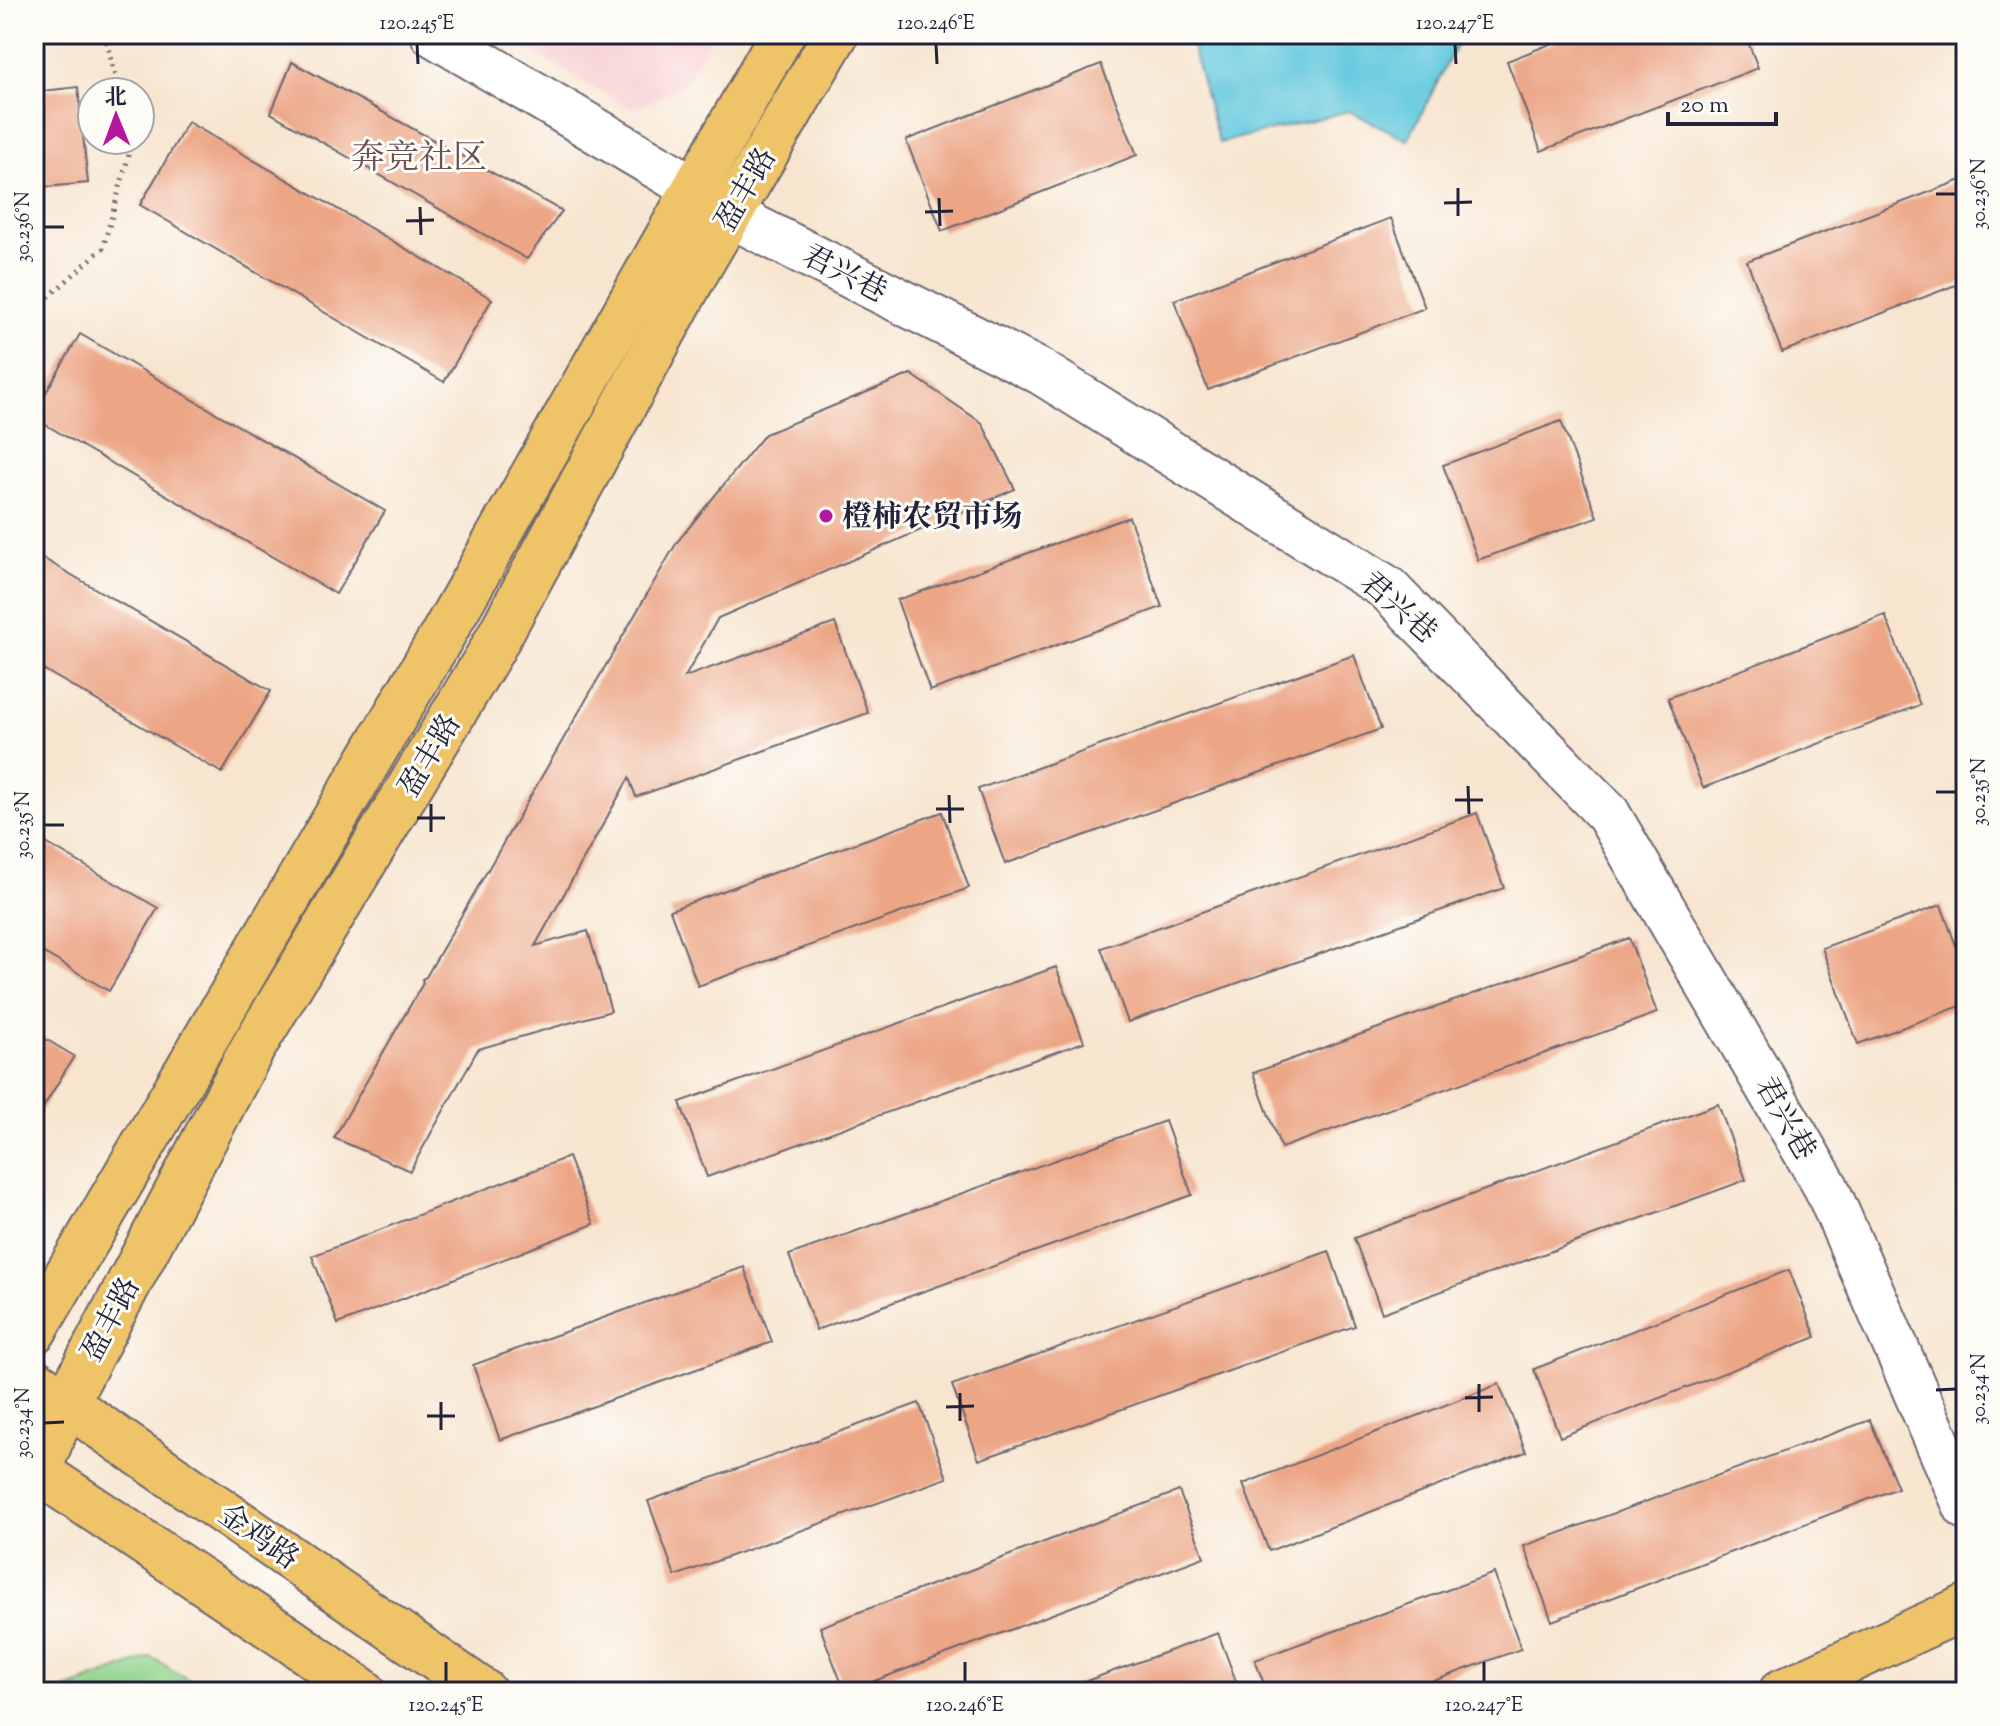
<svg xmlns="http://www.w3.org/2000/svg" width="2000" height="1726" font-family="'Sorts Mill Goudy','Noto Serif SC',serif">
<rect width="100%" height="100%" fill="#fdfcf7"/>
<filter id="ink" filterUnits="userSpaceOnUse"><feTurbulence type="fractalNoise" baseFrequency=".0125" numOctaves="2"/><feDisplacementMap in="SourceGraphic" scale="16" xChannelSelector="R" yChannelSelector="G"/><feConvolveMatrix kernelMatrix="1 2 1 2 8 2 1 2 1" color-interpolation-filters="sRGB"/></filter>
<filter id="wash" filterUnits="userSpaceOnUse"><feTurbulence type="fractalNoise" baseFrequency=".006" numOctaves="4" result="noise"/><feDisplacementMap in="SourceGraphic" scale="32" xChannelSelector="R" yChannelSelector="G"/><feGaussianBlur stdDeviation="1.8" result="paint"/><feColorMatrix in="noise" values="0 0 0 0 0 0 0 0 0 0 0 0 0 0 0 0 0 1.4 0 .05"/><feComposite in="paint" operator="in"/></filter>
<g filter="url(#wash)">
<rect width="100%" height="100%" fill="#f7e5d0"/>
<path fill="#f7cfd3" d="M 499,34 L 712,34 L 685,84 L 634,110 Z"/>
<path fill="#91d38c" stroke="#5a7a64" stroke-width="2" d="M 151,1657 L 209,1692 L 58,1692 Z"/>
<path fill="#61c8de" stroke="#42758c" stroke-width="2" d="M 1207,34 L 1462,34 L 1408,140 L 1349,111 L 1219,143 L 1190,39 Z"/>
<g id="blocks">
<g fill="#eca686">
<path d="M 1576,34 L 1745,34 L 1758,68 L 1541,151 L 1507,61 Z"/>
<path d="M 292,62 L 562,211 L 527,259 L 271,113 Z"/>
<path d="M 1101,64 L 1137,155 L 942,231 L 906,140 Z"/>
<path d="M 78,87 L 88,183 L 34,188 L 34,92 Z"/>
<path d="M 188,122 L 492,299 L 444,382 L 140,205 Z"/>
<path d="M 1964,179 L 1966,184 L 1966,281 L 1782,352 L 1747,261 Z"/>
<path d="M 1391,218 L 1425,308 L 1208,390 L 1174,300 Z"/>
<path d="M 80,334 L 385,511 L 336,594 L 34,418 L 34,413 Z"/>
<path d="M 911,374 L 982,423 L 1015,489 L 718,618 L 685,677 L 835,623 L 868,713 L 636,797 L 629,778 L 535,946 L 588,931 L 611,1011 L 478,1049 L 410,1171 L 334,1138 L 423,983 L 422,979 L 426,977 L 677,542 L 765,434 Z"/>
<path d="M 1561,421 L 1597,517 L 1478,560 L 1443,465 Z"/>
<path d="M 1129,517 L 1162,607 L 930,691 L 897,600 Z"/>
<path d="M 34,553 L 271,691 L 222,773 L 34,664 Z"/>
<path d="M 1885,615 L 1920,705 L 1703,788 L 1668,698 Z"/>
<path d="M 1354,655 L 1381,729 L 1005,864 L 978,789 Z"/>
<path d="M 942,812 L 969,888 L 698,986 L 670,910 Z"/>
<path d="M 1477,813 L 1504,888 L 1128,1022 L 1101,948 Z"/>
<path d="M 34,836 L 158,908 L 109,991 L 34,947 Z"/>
<path d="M 1941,905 L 1966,973 L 1966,1004 L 1858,1044 L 1822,948 Z"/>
<path d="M 1629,938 L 1657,1013 L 1281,1148 L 1253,1073 Z"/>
<path d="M 1056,967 L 1084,1042 L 707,1177 L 680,1102 Z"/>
<path d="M 34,1032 L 74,1056 L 34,1123 Z"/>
<path d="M 1718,1104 L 1746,1180 L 1382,1313 L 1354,1238 Z"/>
<path d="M 1165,1121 L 1192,1195 L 816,1330 L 789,1255 Z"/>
<path d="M 568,1157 L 594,1224 L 338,1324 L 312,1256 Z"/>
<path d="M 1329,1251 L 1355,1326 L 979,1460 L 952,1385 Z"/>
<path d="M 744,1267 L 772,1342 L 500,1440 L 473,1365 Z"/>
<path d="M 1789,1270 L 1816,1337 L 1560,1437 L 1534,1369 Z"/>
<path d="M 1499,1384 L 1526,1452 L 1269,1551 L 1243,1484 Z"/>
<path d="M 919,1403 L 947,1478 L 675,1576 L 648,1501 Z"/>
<path d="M 1870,1420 L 1898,1488 L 1552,1621 L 1524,1546 Z"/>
<path d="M 1179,1491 L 1204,1557 L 845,1692 L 820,1627 Z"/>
<path d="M 1494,1573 L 1521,1649 L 1403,1692 L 1267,1692 L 1255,1660 Z"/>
<path d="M 1218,1633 L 1240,1692 L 1056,1692 Z"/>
</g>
</g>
</g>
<g filter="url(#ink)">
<use href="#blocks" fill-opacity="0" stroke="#6d666f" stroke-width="2"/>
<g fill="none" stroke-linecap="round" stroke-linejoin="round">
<defs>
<path id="minor" d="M 433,34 L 695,189 L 730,215 L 1041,372 L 1387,588 L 1608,814 L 1826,1187 L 1966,1507"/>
<g id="major">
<path d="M 34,1331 L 442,636 L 782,34"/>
<path d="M 34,1381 L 484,1692"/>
<path d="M 34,1469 L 290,1640 L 364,1692"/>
<path d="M 34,1482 L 66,1403 L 251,1051 L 491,651 L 695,274 L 836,34"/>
<path d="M 1781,1692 L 1966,1607"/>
</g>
</defs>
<use href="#minor" stroke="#6d666f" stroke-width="48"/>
<use href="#major" stroke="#6d666f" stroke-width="48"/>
<g stroke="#6d666f" stroke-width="5" stroke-dasharray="2 6" stroke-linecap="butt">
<path d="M 105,34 L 114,72 L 123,92"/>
<path d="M 34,325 L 43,302 L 103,248 L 133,140"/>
</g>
<use href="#minor" stroke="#fff" stroke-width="44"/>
<use href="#major" stroke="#efc469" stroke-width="44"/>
</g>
</g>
<path fill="none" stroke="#22223b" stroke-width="3" d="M 417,44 L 418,64M 936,44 L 937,64M 1455,44 L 1456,64M 1458,188 L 1458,216M 1936,194 L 1956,194M 939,198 L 940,226M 1444,203 L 1472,202M 420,207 L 421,235M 925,212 L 953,211M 406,221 L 434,220M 44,227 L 64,227M 1468,786 L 1469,814M 1936,792 L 1956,792M 949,795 L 950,823M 1455,800 L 1483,800M 431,804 L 431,832M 936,809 L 964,809M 417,818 L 445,818M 44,825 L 64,825M 1479,1384 L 1479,1412M 1936,1390 L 1956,1389M 960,1393 L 960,1421M 1465,1398 L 1493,1397M 441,1402 L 441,1430M 946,1407 L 974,1406M 427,1416 L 455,1416M 44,1423 L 64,1422M 446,1662 L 446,1682M 965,1662 L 965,1682M 1484,1662 L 1484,1682"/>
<circle fill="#b5179e" stroke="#fdfcf7" stroke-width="3" cx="826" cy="516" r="8"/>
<g text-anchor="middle" stroke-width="6" stroke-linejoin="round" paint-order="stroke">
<g font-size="30" fill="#22223b" stroke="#fdfcf7">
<text transform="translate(745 189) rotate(-60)" y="10">盈丰路</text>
<text transform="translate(845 273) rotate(27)" y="10">君兴巷</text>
<text transform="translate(1399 607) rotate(41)" y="10">君兴巷</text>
<text transform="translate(429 755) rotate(-59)" y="10">盈丰路</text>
<text transform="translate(1786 1118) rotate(60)" y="10">君兴巷</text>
<text transform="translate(110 1319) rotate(-62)" y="10">盈丰路</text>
<text transform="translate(259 1536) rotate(35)" y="10">金鸡路</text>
</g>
<g font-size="30" font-weight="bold" fill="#22223b" stroke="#fdfcf7" text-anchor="start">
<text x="842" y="526">橙柿农贸市场</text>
</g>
<g font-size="34" fill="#695055" stroke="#fdfcf7">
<text x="419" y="168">奔竞社区</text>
</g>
</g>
<rect width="2000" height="1726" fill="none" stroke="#fdfcf7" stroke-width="88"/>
<g transform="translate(116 116) rotate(359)"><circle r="38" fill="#fdfcf7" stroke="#a5a5ac" stroke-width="2"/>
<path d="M0-6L14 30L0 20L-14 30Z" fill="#b5179e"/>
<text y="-12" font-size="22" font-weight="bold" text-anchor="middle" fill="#22223b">北</text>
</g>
<path d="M1668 112v12h108v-12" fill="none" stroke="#22223b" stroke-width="4"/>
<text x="1680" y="112" font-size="24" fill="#22223b" stroke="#fdfcf7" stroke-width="6" paint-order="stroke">20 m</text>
<rect x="44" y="44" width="1912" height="1638" fill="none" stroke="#22223b" stroke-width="3"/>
<g font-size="20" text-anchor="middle" fill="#22223b">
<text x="417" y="29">120.245°E</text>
<text x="936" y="29">120.246°E</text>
<text x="1455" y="29">120.247°E</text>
<text transform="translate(1978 194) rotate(-90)" y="7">30.236°N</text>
<text transform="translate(22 227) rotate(-90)" y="7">30.236°N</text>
<text transform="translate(1978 792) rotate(-90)" y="7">30.235°N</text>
<text transform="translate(22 825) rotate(-90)" y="7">30.235°N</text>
<text transform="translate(1978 1389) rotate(-90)" y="7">30.234°N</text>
<text transform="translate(22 1423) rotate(-90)" y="7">30.234°N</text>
<text x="446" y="1711">120.245°E</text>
<text x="965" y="1711">120.246°E</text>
<text x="1484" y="1711">120.247°E</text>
</g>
</svg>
